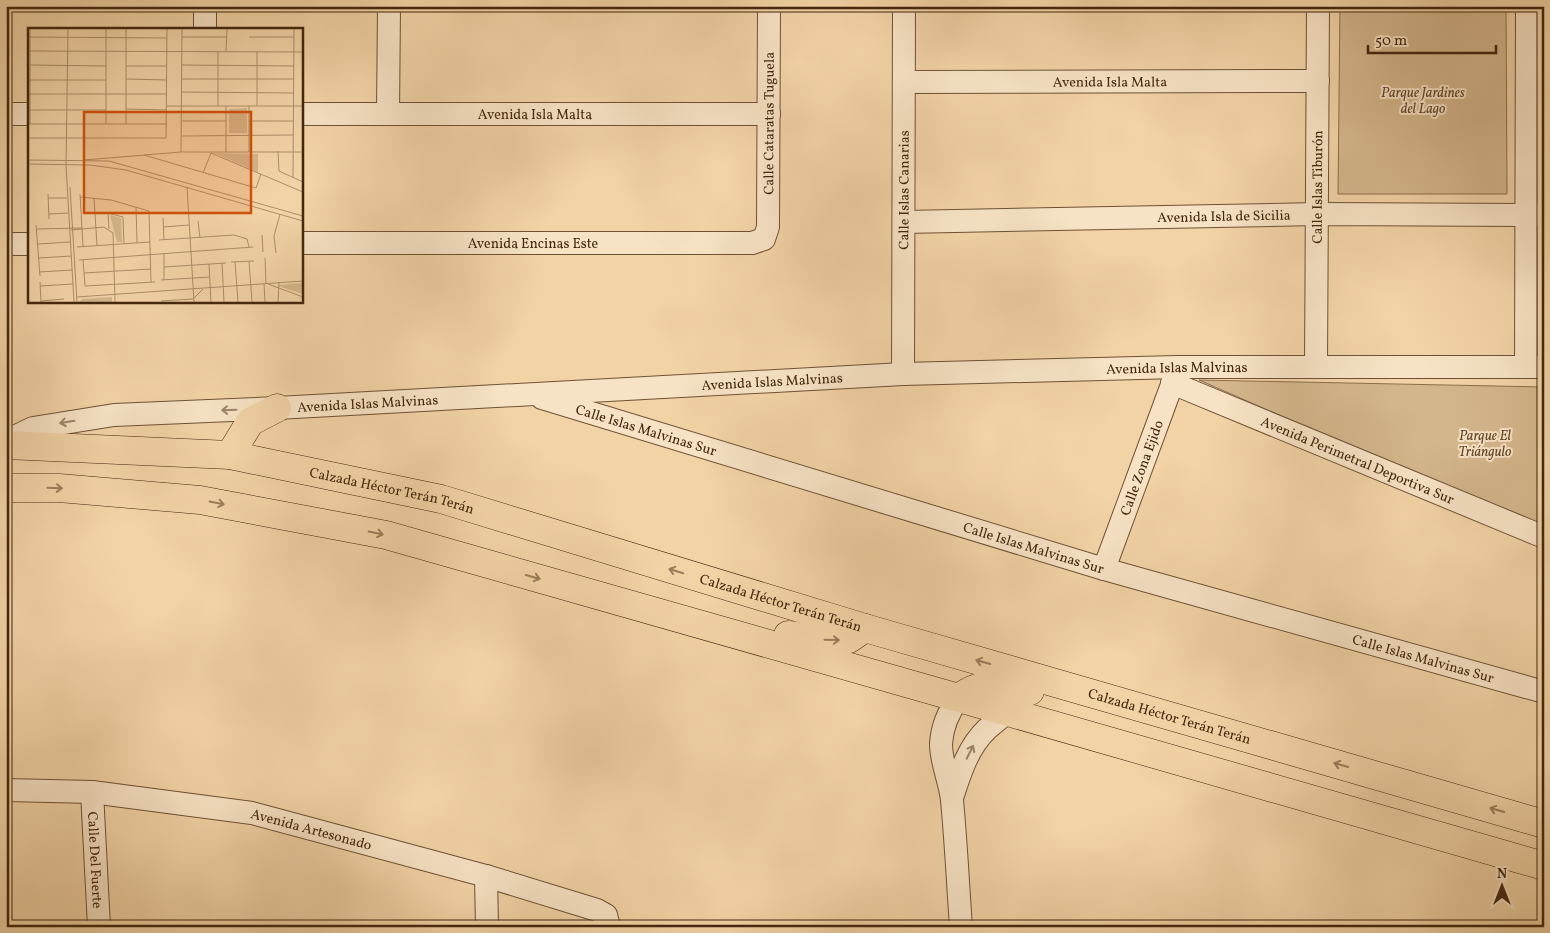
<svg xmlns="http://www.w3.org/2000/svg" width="1550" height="933" font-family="Vollkorn,serif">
<rect width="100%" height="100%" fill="#f2d3a6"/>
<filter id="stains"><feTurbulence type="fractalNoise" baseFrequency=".004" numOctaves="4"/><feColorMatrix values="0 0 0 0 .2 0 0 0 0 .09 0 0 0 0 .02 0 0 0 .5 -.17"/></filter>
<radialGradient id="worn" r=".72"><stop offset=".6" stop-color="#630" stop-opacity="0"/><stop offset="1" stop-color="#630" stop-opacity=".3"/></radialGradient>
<g fill="#d4b68c" stroke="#8b6e4d">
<path d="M 1340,6 L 1506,6 L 1507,194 L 1338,194 Z"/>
<path d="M 1199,380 L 1544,387 L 1544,531 Z"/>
</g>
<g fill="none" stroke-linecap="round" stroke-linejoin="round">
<defs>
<g id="minor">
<path d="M 205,29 L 205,6"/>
<path id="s1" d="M 904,82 L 1318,81"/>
<path d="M 6,114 L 29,114"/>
<path id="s2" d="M 301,114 L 769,114"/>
<path d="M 388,114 L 389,6"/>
<path id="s3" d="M 904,222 L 1318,214 L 1544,215"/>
<path id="s4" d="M 301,243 L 752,243 L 764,239 L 768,227 L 769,6"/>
<path d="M 6,244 L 29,244"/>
<path id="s5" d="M 1316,367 L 1318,6"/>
<path d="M 1526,367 L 1527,6"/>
<path id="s6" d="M 903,374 L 904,6"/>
<path id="s7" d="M 1172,383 L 1544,537"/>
<path id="s8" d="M 542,398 L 1104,569 L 1544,692"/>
<path id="s9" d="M 6,441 L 33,428 L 114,415 L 277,408 L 903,374 L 1178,367 L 1544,367"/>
<path id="s10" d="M 1104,569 L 1177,371"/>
<path d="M 959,698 C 948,712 942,726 941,744 C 941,763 950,781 952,800 C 956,842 958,885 961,927"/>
<path id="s11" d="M 6,790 L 92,792 L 252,813 L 486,876 L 597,910 L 606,915 L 609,927"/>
<path id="s12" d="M 92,792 L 99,927"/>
<path d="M 952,798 C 960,773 968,747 987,729 C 994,723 1001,717 1008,712"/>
<path d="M 486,876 L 487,927"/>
</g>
<g id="major">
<path id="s13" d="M 6,445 L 230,455 L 441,499 L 865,628 L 1544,824"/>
<path d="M 230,455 L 250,422 L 277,408"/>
<path d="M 6,488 L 59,488 L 200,500 L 386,535 L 1008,712 L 1544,866"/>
<path d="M 788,635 L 833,641 L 849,639 L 865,628"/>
<path d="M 959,698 C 981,680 1004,684 1030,691"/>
</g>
</defs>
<use href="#minor" stroke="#6e5234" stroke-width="24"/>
<use href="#major" stroke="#42270e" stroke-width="29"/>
<use href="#minor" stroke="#f7e2c5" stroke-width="22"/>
<use href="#major" stroke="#f2d3a6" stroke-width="28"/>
</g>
<defs><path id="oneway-shaft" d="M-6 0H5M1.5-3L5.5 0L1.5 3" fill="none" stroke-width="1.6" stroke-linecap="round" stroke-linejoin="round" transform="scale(1.25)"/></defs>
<g stroke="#9c846a">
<use href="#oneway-shaft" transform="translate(229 410) rotate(178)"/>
<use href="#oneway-shaft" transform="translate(67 422) rotate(171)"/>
<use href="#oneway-shaft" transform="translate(970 752) rotate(-63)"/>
</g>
<g stroke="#9a7d5a">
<use href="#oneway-shaft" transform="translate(55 488) rotate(2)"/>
<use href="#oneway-shaft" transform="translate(217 503) rotate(11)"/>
<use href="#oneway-shaft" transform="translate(376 533) rotate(11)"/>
<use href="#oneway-shaft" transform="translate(676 571) rotate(-163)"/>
<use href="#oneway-shaft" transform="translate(533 577) rotate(16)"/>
<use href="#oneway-shaft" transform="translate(832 640) rotate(1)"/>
<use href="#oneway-shaft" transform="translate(983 662) rotate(-164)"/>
<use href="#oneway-shaft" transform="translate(1341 765) rotate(-164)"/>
<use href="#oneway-shaft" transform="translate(1497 810) rotate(-164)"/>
</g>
<g text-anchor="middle" stroke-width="4" stroke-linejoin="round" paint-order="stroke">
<g font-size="14" fill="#42270e" stroke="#f7e2c5">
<text dy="5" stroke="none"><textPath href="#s1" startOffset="206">Avenida Isla Malta</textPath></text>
<text dy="5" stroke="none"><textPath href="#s2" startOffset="234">Avenida Isla Malta</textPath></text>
<text dy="5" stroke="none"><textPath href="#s4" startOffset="580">Calle Cataratas Tuguela</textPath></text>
<text dy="5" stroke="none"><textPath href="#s5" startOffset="180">Calle Islas Tiburón</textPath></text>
<text dy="5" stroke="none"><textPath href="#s6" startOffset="184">Calle Islas Canarias</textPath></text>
<text dy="5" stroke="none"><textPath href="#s3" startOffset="320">Avenida Isla de Sicilia</textPath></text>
<text dy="5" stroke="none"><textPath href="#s4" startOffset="232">Avenida Encinas Este</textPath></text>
<text dy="5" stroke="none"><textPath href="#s9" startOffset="1176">Avenida Islas Malvinas</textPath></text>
<text dy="5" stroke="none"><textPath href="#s9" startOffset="771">Avenida Islas Malvinas</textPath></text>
<text dy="5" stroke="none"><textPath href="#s9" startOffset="366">Avenida Islas Malvinas</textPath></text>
<text dy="5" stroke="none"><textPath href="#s8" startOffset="109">Calle Islas Malvinas Sur</textPath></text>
<text dy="5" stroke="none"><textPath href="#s7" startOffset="201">Avenida Perimetral Deportiva Sur</textPath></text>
<text dy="5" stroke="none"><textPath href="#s10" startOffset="108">Calle Zona Ejido</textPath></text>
<text dy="5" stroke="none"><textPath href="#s13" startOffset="390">Calzada Héctor Terán Terán</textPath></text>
<text dy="5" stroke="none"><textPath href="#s8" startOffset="514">Calle Islas Malvinas Sur</textPath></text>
<text dy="5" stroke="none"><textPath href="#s13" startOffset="795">Calzada Héctor Terán Terán</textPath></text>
<text dy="5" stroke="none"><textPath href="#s8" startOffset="919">Calle Islas Malvinas Sur</textPath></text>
<text dy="5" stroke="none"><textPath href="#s13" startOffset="1200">Calzada Héctor Terán Terán</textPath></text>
<text dy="5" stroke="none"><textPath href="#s11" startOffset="309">Avenida Artesonado</textPath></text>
<text dy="5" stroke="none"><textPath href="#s12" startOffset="68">Calle Del Fuerte</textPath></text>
</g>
<g font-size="14" font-style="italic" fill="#5f4427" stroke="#f7e2c5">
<text x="1423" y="97">Parque Jardines<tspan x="1423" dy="16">del Lago</tspan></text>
<text x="1485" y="440">Parque El<tspan x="1485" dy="16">Triángulo</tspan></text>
</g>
</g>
<g transform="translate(28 28)">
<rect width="275" height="275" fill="#f2d3a6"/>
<path d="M 219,80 L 219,105 L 201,105 L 201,81 ZM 186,125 L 230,126 L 230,144 ZM 82,187 L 93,190 L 94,214 L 89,214 ZM 275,255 L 275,266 L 250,258 L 251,257 ZM 84,269 L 84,274 L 51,274 L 54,271 Z" fill="#d4b68c"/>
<path fill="none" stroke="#ac8e69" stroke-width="1" d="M 2,1 L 2,96M 40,1 L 38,137 L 46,274M 0,9 L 139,10M 154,9 L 199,9M 221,9 L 266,9M 0,23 L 275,24M 190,23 L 190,78M 198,23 L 199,1M 2,37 L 78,38M 154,37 L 266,38M 98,38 L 139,38M 98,51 L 139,52M 154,51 L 266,51M 1,52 L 78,52M 154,64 L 265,65M 0,66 L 139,66M 139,78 L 275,78M 229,78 L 229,23M 98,81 L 139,82M 1,82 L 78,82M 154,93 L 198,93M 221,93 L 265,93M 0,96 L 139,96M 78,96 L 78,1M 98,96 L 98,1M 154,108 L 265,107M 0,110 L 138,110 L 139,1M 250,123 L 251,143 L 275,154M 153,124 L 154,1M 198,124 L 198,78M 221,124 L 221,78M 183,125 L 275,164M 116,127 L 228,160 L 233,146M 0,132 L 81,133 L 275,188M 56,132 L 153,124 L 275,124M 0,136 L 62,137 L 98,142 L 275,193M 175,145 L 183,125M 265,150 L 266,1M 42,159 L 49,274M 159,159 L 166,274M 20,166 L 21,191M 52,166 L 55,218M 52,169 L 83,172 L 121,183 L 123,254M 20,170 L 39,170M 66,170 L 69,217M 108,179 L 109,215M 21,186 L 40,185M 135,190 L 136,212M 170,193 L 172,210M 8,197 L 12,248M 135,199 L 161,197M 9,201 L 54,200M 81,201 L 80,185 L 95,189 L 96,216M 43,202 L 76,199 L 85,205 L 87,274M 234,207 L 235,224M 131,212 L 206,207 L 219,211 L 221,219M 10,216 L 42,214M 49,219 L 122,214M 136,225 L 136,252M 248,225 L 246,208 L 252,186M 11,230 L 43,228M 237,230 L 238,256M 51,232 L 225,219M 55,232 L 57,258 L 127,254M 221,233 L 224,274M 203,234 L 226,233M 207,234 L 210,274M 194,235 L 196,274M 181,236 L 183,274M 136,239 L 198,235M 11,244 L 44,242M 56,245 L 123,241M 133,252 L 181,249M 12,254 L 13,274M 236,256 L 237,274M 240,256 L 275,269M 12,258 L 45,256M 49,269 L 275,253M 13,273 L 36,271M 133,273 L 165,271 L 175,261M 250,274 L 251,254"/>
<path fill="#cf520c" fill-opacity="0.15" stroke="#cf520c" stroke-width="2.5" d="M 56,84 L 223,84 L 223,185 L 56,185 Z"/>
<rect width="275" height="275" fill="none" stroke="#42270e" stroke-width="2.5"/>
</g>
<rect width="1550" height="933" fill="none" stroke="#f2d3a6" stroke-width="25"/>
<rect x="8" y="8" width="1535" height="918" fill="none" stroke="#42270e" stroke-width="2.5"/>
<rect x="12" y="12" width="1525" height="908" fill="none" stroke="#42270e"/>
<g transform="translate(1502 886)" stroke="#f7e2c5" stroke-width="4" paint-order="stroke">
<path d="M0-4L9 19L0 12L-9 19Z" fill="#42270e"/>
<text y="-8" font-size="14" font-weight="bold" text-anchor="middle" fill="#42270e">N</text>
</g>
<path d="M1368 45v8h128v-8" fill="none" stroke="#42270e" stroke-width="2.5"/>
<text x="1375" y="45" font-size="15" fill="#42270e" stroke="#f7e2c5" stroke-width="4" paint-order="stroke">50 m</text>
<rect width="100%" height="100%" filter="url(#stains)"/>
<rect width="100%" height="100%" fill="url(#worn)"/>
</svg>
